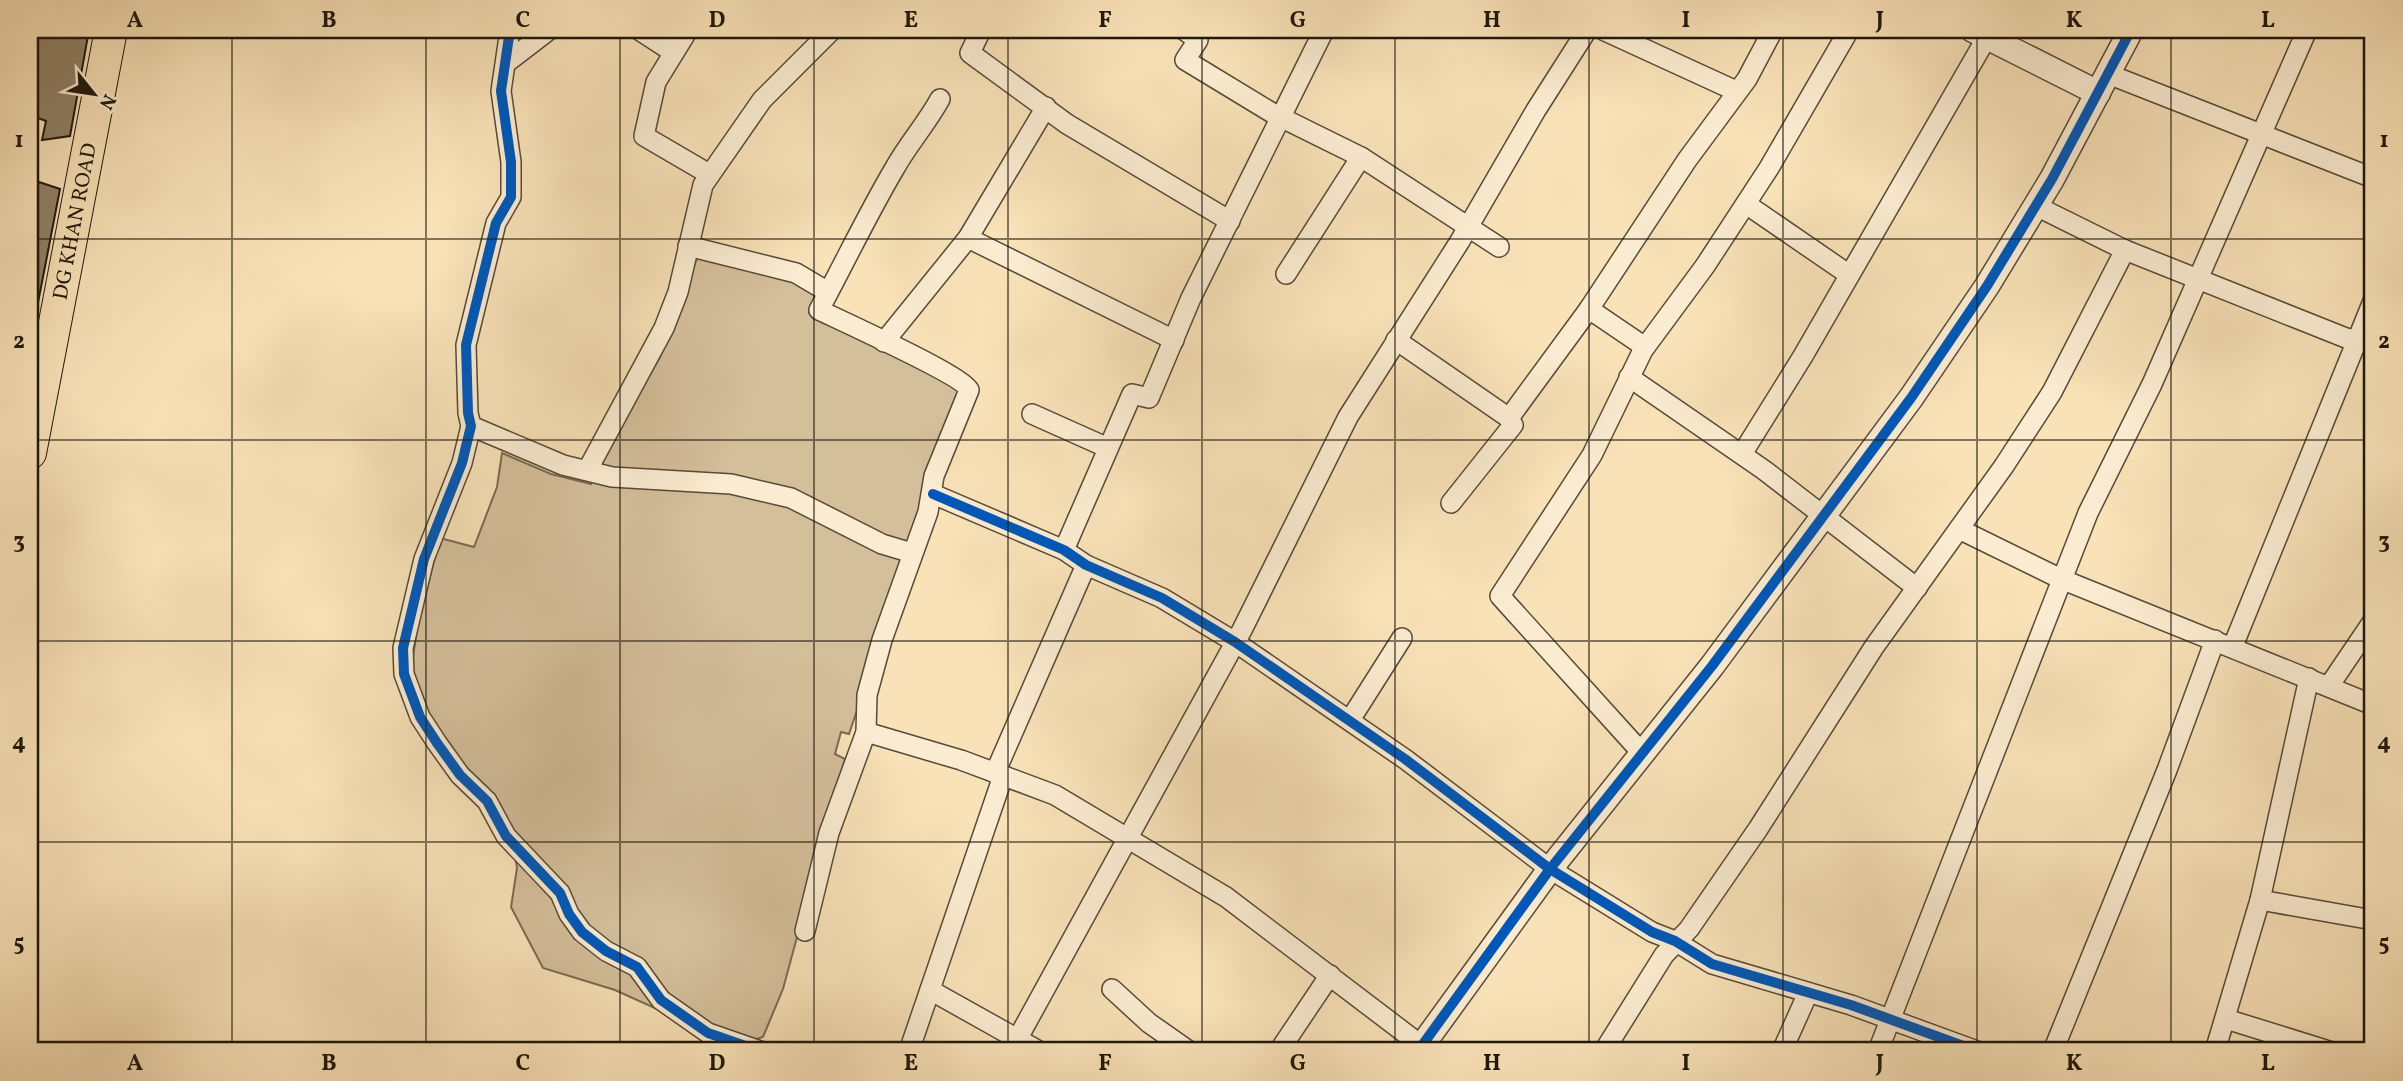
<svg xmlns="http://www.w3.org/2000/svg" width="2403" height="1081" font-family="Vollkorn,serif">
<rect width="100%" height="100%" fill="#f9e2b8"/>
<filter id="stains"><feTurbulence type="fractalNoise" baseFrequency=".00286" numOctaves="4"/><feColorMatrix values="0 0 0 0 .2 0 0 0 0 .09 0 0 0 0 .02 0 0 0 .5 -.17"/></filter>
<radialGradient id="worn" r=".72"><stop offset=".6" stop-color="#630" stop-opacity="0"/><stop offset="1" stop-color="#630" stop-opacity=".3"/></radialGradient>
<path fill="#d4bf9b" stroke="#7a6b54" stroke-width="2" d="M 697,258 C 745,263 777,269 817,295 L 809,313 L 965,390 L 849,734 L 841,732 L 835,754 L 845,759 L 783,989 L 763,1037 L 753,1040 L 679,1019 L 615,990 L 543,968 L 511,907 L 517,868 L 510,827 L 461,769 L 416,693 L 411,671 L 418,623 L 440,538 L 474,547 L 497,487 L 502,453 L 551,474 L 591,484 L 616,431 L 660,357 Z"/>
<g fill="#908166" stroke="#1f170d" stroke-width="2">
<path d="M 33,30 L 89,30 L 70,136 L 42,140 L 46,121 L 30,115 L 30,45 Z"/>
<path d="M 39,182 L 60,189 L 37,308 L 30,307 L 30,200 Z"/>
</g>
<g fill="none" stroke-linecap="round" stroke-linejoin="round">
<defs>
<g id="minor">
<path d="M 510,30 L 501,91 L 511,162 L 511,197 L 496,223 L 466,345 L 468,413 L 471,426 L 462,463 L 424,559 L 403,648 L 404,674 L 420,717 L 437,743 L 460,775 L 487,801 L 506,836 L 560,893 L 569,914 L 582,932 L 606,951 L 637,967 L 661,1000 L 708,1033 L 760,1051"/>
<path d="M 639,30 L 673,52"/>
<path d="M 688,30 L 656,82 L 644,136 L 709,174"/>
<path d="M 981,30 L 970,53 L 1067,124 L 1230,221"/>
<path d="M 1184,30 L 1198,40 L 1185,60 L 1274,114 L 1361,157 L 1499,247"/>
<path d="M 1603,30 L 1736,91"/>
<path d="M 506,63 L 549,30"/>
<path d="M 2108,74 L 2373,178"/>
<path d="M 1746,204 L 1848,274"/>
<path d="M 2036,206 L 2125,250 L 2346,338 L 2373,345"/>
<path d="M 968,238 L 1174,340"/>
<path d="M 688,246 L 796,273 L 828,292"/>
<path d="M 1286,274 L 1361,157"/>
<path d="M 1589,309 L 1645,347"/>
<path d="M 1396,340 L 1509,418 L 1513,425 L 1451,503"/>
<path d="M 884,342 L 968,238 L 1046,107"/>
<path d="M 1629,377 L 1764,470 L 1917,588"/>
<path d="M 1032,414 L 1108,448"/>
<path d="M 1509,418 L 1589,309 L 1687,160 L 1747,79 L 1773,30"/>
<path d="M 471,426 L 563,465 L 612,477 L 731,484 L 791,498 L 882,544 L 912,553"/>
<path d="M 1742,454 L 1803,356 L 1987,37"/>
<path d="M 588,469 L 664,328 L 678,292 L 703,185 L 762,100 L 832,30"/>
<path d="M 933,494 L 1064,550 L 1086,565 L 1162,598 L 1235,642 L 1405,759 L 1550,869 L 1652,932 L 1675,941 L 1712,964 L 1851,1005 L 1977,1051"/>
<path d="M 1959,529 L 2061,579 L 2373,705"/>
<path d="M 1064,550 L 1132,394 L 1149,398 L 1191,298 L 1324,30"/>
<path d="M 2233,646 L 2373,301"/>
<path d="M 2329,686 L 2373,621"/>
<path d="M 1350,720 L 1402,638"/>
<path d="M 866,732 L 961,760 L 1055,795 L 1226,897 L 1422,1046"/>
<path d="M 1642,753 L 1500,596 L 1592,455 L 1643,350 L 1705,266 L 1769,168 L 1849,30"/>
<path d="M 995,773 L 1086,565"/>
<path d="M 2260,900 L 2373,920"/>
<path d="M 805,931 L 829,833 L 866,732 L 867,695 L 882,640 L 928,512 L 934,476 L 969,390 C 963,376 842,321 819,310 C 845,262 868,213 896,166 C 909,143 927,123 940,99"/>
<path d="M 1112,989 L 1149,1023 L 1189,1051"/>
<path d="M 930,990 L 1039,1051"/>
<path d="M 2226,1019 L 2329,1051"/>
<path d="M 1018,1038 L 1242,630 L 1348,417 L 1460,241 L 1536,110 L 1587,30"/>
<path d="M 909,1051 L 1003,776"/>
<path d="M 1279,1051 L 1330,975"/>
<path d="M 1604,1051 L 1664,955 L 1689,929 L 1758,829 L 1874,647 L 2004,466 L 2052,392 L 2125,250"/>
<path d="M 1782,1051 L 1808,993"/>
<path d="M 1878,1051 L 2088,513 L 2152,384 L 2307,30"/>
<path d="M 2053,1051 L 2167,770 L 2215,640"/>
<path d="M 2215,1051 L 2260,900 L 2309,678"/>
</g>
<g id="tertiary">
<path d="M 1973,30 L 2098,93"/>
<path d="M 1418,1051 L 1550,869 L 1712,666 L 1911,398 L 1987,286 L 2052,179 L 2131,30"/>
</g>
<g id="primary">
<path id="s1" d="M 30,453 L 111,30"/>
</g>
</defs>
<use href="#minor" stroke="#564a38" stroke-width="22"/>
<use href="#tertiary" stroke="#564a38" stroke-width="27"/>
<use href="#primary" stroke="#1f170d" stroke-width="34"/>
<use href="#minor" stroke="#fbecd1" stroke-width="19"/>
<use href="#tertiary" stroke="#fbecd1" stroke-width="24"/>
<use href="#primary" stroke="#f9e2b8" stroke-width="32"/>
<defs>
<g id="cycleway">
<path d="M 510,30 L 501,91 L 511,162 L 511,197 L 496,223 L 466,345 L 468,413 L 471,426 L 462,463 L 424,559 L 403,648 L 404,674 L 420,717 L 437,743 L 460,775 L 487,801 L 506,836 L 560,893 L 569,914 L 582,932 L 606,951 L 637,967 L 661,1000 L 708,1033 L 760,1051"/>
<path d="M 933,494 L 1064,550 L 1086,565 L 1162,598 L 1235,642 L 1405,759 L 1550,869 L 1652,932 L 1675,941 L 1712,964 L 1851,1005 L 1977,1051"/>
<path d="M 1418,1051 L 1550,869 L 1712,666 L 1911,398 L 1987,286 L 2052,179 L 2131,30"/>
</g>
</defs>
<use href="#cycleway" stroke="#fbecd1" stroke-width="15"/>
<use href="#cycleway" stroke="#0057b8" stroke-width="10"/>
</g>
<path fill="none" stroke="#1f170d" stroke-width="2" stroke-opacity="0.55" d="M 232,30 L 232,1051M 426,30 L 426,1051M 620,30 L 620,1051M 814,30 L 814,1051M 1008,30 L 1008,1051M 1202,30 L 1202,1051M 1395,30 L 1395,1051M 1589,30 L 1589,1051M 1783,30 L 1783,1051M 1977,30 L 1977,1051M 2171,30 L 2171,1051M 30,239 L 2373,239M 30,440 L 2373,440M 30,641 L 2373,641M 30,842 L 2373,842"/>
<g text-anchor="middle" stroke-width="7" stroke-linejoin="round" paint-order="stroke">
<g font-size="21" fill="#1f170d" stroke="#fbecd1">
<text dy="7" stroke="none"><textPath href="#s1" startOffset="236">DG KHAN ROAD</textPath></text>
</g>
</g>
<rect width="2403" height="1081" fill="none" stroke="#f9e2b8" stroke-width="77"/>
<g transform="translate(94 94) rotate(120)" stroke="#fbecd1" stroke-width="5" paint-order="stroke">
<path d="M0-5L12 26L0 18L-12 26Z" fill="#1f170d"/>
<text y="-10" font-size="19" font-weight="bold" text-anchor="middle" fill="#1f170d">N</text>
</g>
<rect x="38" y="38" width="2326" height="1004" fill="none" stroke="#1f170d" stroke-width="2.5"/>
<g font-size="23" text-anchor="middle" font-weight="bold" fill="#1f170d">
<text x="135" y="27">A</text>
<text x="329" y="27">B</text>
<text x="523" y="27">C</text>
<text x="717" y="27">D</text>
<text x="911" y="27">E</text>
<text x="1105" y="27">F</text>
<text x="1298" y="27">G</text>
<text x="1492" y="27">H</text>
<text x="1686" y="27">I</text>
<text x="1880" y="27">J</text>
<text x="2074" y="27">K</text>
<text x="2268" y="27">L</text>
<text x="19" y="147">1</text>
<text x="2384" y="147">1</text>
<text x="19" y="348">2</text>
<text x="2384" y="348">2</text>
<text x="19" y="548">3</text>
<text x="2384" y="548">3</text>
<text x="19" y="749">4</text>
<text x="2384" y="749">4</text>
<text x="19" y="950">5</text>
<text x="2384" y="950">5</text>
<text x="135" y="1070">A</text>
<text x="329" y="1070">B</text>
<text x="523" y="1070">C</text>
<text x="717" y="1070">D</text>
<text x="911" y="1070">E</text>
<text x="1105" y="1070">F</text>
<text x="1298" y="1070">G</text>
<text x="1492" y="1070">H</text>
<text x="1686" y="1070">I</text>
<text x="1880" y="1070">J</text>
<text x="2074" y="1070">K</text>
<text x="2268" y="1070">L</text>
</g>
<rect width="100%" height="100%" filter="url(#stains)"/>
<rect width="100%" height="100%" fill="url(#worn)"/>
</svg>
